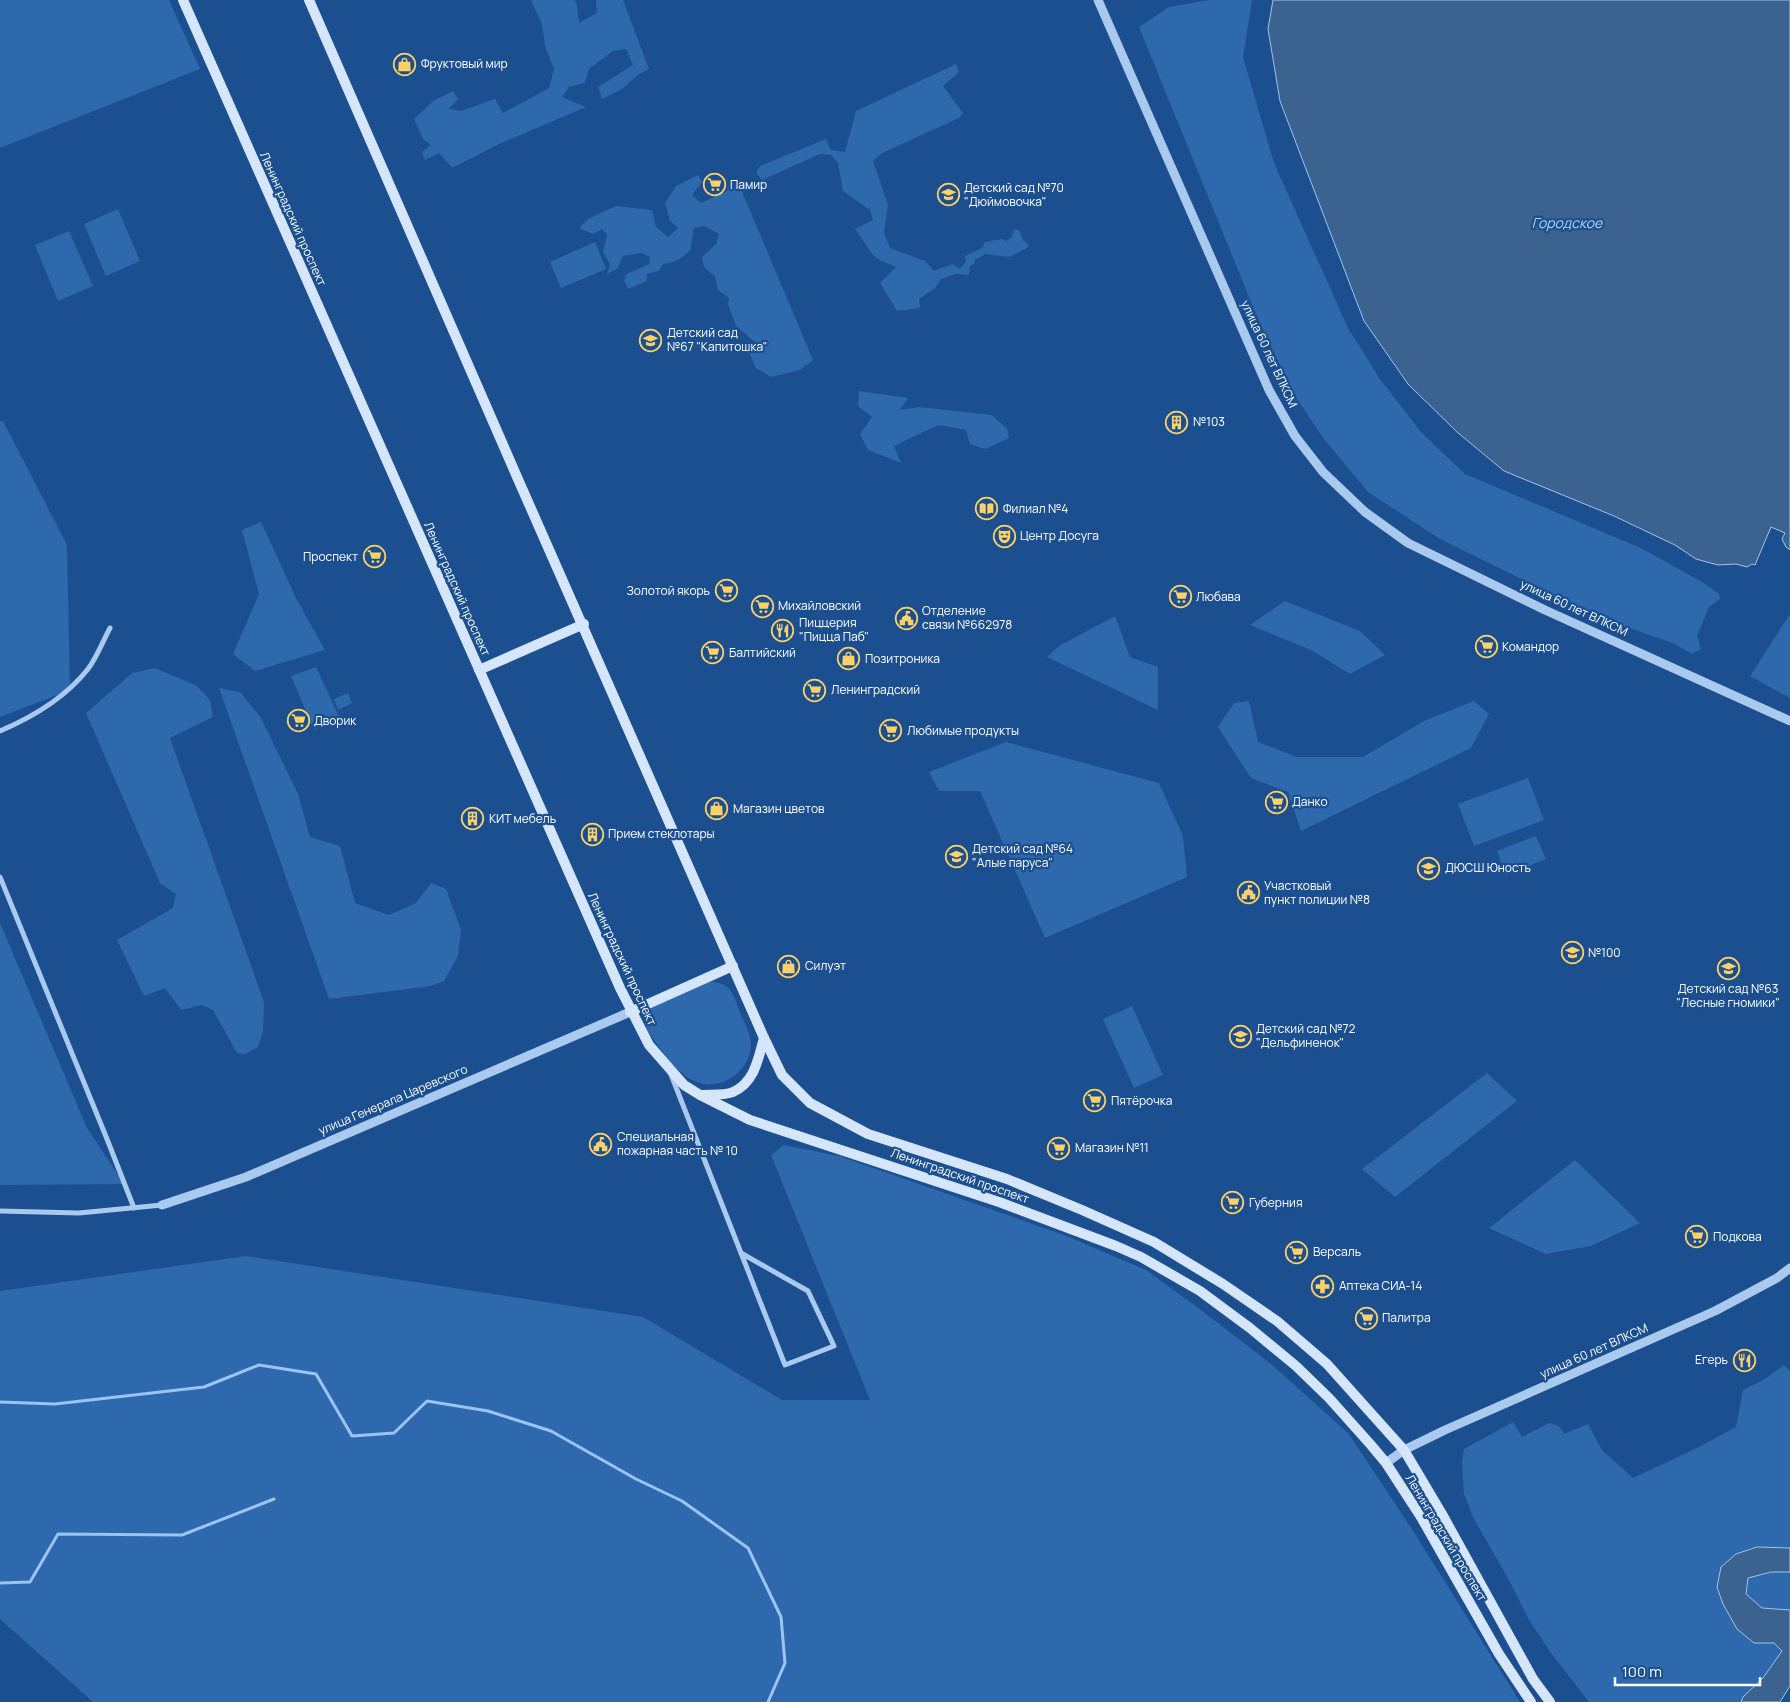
<svg xmlns="http://www.w3.org/2000/svg" width="1790" height="1702" font-family="Manrope,sans-serif">
<rect width="100%" height="100%" fill="#1b4f8f"/>
<g fill="#2e69ad">
<path d="M 0,0 L 169,0 L 200,69 L 0,148 Z"/>
<path d="M 531,0 L 574,0 L 577,5 L 579,23 L 597,13 L 596,0 L 623,0 L 649,69 L 638,75 L 622,89 L 602,99 L 598,87 L 633,65 L 626,49 L 613,51 L 589,69 L 585,83 L 569,87 L 562,97 L 586,107 L 499,144 L 452,168 L 439,153 L 425,160 L 422,152 L 431,145 L 423,139 L 414,119 L 433,101 L 453,91 L 458,99 L 449,109 L 461,111 L 495,99 L 503,113 L 549,88 L 554,69 L 545,46 L 542,24 Z"/>
<path d="M 1209,0 L 1252,0 L 1243,57 L 1274,163 L 1348,328 L 1380,379 L 1421,432 L 1465,474 L 1641,548 L 1702,582 L 1719,594 L 1720,599 L 1709,607 L 1697,636 L 1701,649 L 1692,654 L 1673,643 L 1603,619 L 1440,539 L 1368,492 L 1324,439 L 1293,393 L 1256,314 L 1139,27 L 1169,7 Z"/>
<path d="M 956,64 L 959,72 L 943,86 L 963,113 L 959,118 L 882,153 L 873,161 L 888,205 L 884,233 L 890,248 L 925,261 L 934,271 L 952,264 L 960,269 L 966,261 L 965,256 L 982,248 L 985,242 L 1002,239 L 1006,241 L 1011,238 L 1014,230 L 1019,230 L 1023,240 L 1029,245 L 1027,248 L 1009,257 L 986,254 L 974,260 L 975,263 L 970,266 L 969,275 L 956,274 L 941,279 L 935,288 L 919,299 L 920,308 L 897,311 L 880,283 L 896,267 L 879,260 L 873,255 L 855,229 L 873,220 L 870,210 L 843,191 L 838,163 L 831,155 L 820,154 L 762,180 L 756,173 L 760,166 L 826,139 L 831,150 L 845,152 L 856,111 Z"/>
<path d="M 698,175 L 702,182 L 692,195 L 701,203 L 727,191 L 729,184 L 738,182 L 813,360 L 800,370 L 771,377 L 756,368 L 748,350 L 755,342 L 736,326 L 728,304 L 729,298 L 718,290 L 715,277 L 704,267 L 702,257 L 716,244 L 719,234 L 705,226 L 694,228 L 690,251 L 677,261 L 663,264 L 659,271 L 647,274 L 647,281 L 628,289 L 624,281 L 627,274 L 649,264 L 650,257 L 641,253 L 623,256 L 617,269 L 607,274 L 610,264 L 603,252 L 607,235 L 602,229 L 593,234 L 579,228 L 588,219 L 616,206 L 652,210 L 656,227 L 668,237 L 678,228 L 670,221 L 665,203 L 676,186 Z"/>
<path d="M 118,209 L 140,261 L 106,276 L 84,224 Z"/>
<path d="M 69,231 L 93,286 L 58,301 L 35,245 Z"/>
<path d="M 595,242 L 606,269 L 561,288 L 550,262 Z"/>
<path d="M 859,391 L 908,398 L 900,410 L 919,407 L 992,415 L 1007,429 L 1009,438 L 985,449 L 970,444 L 966,430 L 938,425 L 894,446 L 901,463 L 868,450 L 860,434 L 872,417 L 858,406 Z"/>
<path d="M 0,421 L 3,421 L 67,545 L 70,690 L 0,717 Z"/>
<path d="M 261,522 L 296,598 L 325,650 L 255,671 L 233,654 L 259,594 L 242,530 Z"/>
<path d="M 1285,601 L 1360,631 L 1385,655 L 1350,674 L 1311,650 L 1250,625 Z"/>
<path d="M 1790,614 L 1790,698 L 1750,676 Z"/>
<path d="M 1115,616 L 1130,657 L 1158,667 L 1158,710 L 1047,657 L 1059,646 Z"/>
<path d="M 316,667 L 340,719 L 314,730 L 291,676 Z"/>
<path d="M 155,668 L 197,686 L 210,700 L 213,717 L 170,738 L 264,1002 L 263,1032 L 258,1047 L 245,1054 L 237,1053 L 213,1010 L 202,1005 L 181,1010 L 165,988 L 144,996 L 117,940 L 173,908 L 176,894 L 160,883 L 86,713 L 132,673 Z"/>
<path d="M 219,688 L 240,692 L 261,718 L 298,794 L 310,837 L 340,846 L 355,903 L 389,915 L 416,903 L 431,883 L 446,889 L 461,930 L 458,956 L 444,981 L 431,986 L 329,999 Z"/>
<path d="M 348,693 L 352,703 L 338,710 L 334,699 Z"/>
<path d="M 1249,701 L 1258,742 L 1297,757 L 1363,757 L 1424,721 L 1474,701 L 1489,714 L 1471,748 L 1301,831 L 1288,792 L 1251,778 L 1218,727 L 1234,703 Z"/>
<path d="M 1006,742 L 1159,783 L 1183,836 L 1187,877 L 1045,938 L 980,791 L 939,791 L 929,772 Z"/>
<path d="M 1528,778 L 1544,820 L 1474,846 L 1458,804 Z"/>
<path d="M 1536,836 L 1546,859 L 1506,875 L 1497,851 Z"/>
<path d="M 0,923 L 87,1128 L 124,1184 L 0,1185 Z"/>
<path d="M 708,982 C 714,982 720,982 726,986 C 734,992 737,1004 740,1013 C 744,1021 748,1029 750,1037 C 755,1056 740,1076 723,1082 C 692,1093 672,1064 656,1043 C 652,1037 646,1030 645,1023 C 643,1017 647,1011 652,1007 Z"/>
<path d="M 1132,1006 L 1163,1075 L 1134,1088 L 1103,1019 Z"/>
<path d="M 1487,1073 L 1517,1101 L 1395,1197 L 1362,1169 Z"/>
<path d="M 784,1145 L 839,1156 L 1064,1235 L 1146,1270 L 1205,1313 L 1271,1364 L 1348,1433 L 1417,1537 L 1520,1702 L 93,1702 L 0,1619 L 0,1291 L 246,1256 L 643,1317 L 782,1400 L 870,1400 L 771,1155 Z"/>
<path d="M 1575,1160 L 1640,1223 L 1591,1246 L 1546,1254 L 1489,1228 Z"/>
<path d="M 1784,1365 L 1790,1371 L 1790,1548 L 1757,1547 L 1736,1554 L 1754,1643 L 1774,1643 L 1782,1651 L 1763,1678 L 1743,1697 L 1741,1702 L 1589,1702 L 1551,1653 L 1529,1620 L 1510,1582 L 1474,1519 L 1464,1494 L 1462,1462 L 1464,1449 L 1513,1422 L 1522,1437 L 1549,1423 L 1559,1426 L 1564,1434 L 1588,1424 L 1602,1450 L 1633,1478 L 1699,1447 L 1736,1427 L 1743,1390 L 1765,1379 Z"/>
<path d="M 1771,1572 L 1790,1572 L 1790,1610 L 1762,1608 L 1746,1594 L 1748,1578 Z"/>
</g>
<g fill="#3c6290" stroke="#9cc4f0">
<path d="M 1273,0 L 1790,0 L 1790,550 L 1786,547 L 1782,539 L 1785,533 L 1771,527 L 1755,565 L 1752,564 L 1747,567 L 1736,564 L 1718,565 L 1696,559 L 1675,545 L 1614,516 L 1504,471 L 1457,432 L 1408,384 L 1364,321 L 1280,101 L 1268,29 Z"/>
<path d="M 1757,1547 L 1790,1548 L 1790,1572 L 1771,1572 L 1748,1578 L 1746,1594 L 1762,1608 L 1790,1610 L 1790,1686 L 1780,1702 L 1741,1702 L 1743,1697 L 1763,1678 L 1782,1651 L 1774,1643 L 1754,1643 L 1737,1629 L 1723,1604 L 1717,1587 L 1721,1567 L 1736,1554 Z"/>
</g>
<g fill="none" stroke-linecap="round" stroke-linejoin="round">
<g stroke="#9cc4f0" stroke-width="3">
<path d="M 0,1402 L 55,1404 L 204,1387 L 259,1365 L 316,1374 L 352,1436 L 394,1433 L 427,1401 L 488,1411 L 551,1431 L 636,1479 L 682,1501 L 748,1548 L 781,1617 L 785,1663 L 768,1702"/>
<path d="M 0,1583 L 30,1582 L 58,1534 L 182,1535 L 274,1499"/>
</g>
<g stroke="#a9c9ee" stroke-width="5">
<path d="M 0,731 C 33,717 65,698 88,669 C 97,657 103,641 110,628"/>
<path d="M 0,877 L 107,1139 L 134,1208"/>
<path d="M 670,1072 L 741,1253"/>
<path d="M 0,1211 L 79,1213 L 162,1205"/>
<path d="M 741,1253 L 808,1291 L 834,1346 L 785,1365 Z"/>
</g>
<g stroke="#a9c9ee" stroke-width="9">
<path d="M 1098,0 L 1269,390 L 1295,436 L 1323,472 L 1365,512 L 1408,543 L 1545,610 L 1790,721"/>
<path d="M 162,1205 L 246,1177 L 630,1012"/>
<path d="M 1386,1463 L 1404,1450 L 1445,1430 L 1715,1311 L 1777,1278 L 1790,1268"/>
</g>
<g stroke="#d6e6fa" stroke-width="10">
<path d="M 183,0 L 620,988 L 649,1045 L 684,1085 L 700,1095 L 750,1120 L 999,1202 L 1116,1246 L 1141,1257 L 1200,1291 L 1250,1328 L 1296,1366 L 1329,1398 L 1371,1445 L 1386,1463 L 1421,1517 L 1499,1654 L 1531,1702"/>
<path d="M 309,0 C 458,347 613,692 764,1038 L 782,1075 L 810,1103 L 868,1134 L 1007,1179 L 1082,1210 L 1154,1242 L 1223,1284 L 1277,1321 L 1327,1364 L 1404,1450 L 1442,1514 L 1533,1679 L 1550,1702"/>
<path d="M 479,670 L 584,624"/>
<path d="M 630,1012 L 733,966"/>
<path d="M 701,1095 C 710,1094 724,1096 733,1092 C 755,1082 758,1059 764,1038"/>
</g>
</g>
<defs>
<symbol id="shop-ring" viewBox="-11 -11 22 22"><circle r="9.5" fill="#1b4f8f" stroke="#ffd166" stroke-width="1.5"/><path d="M-5-2.5h2.3a2.7 3.5 0 0 1 5.4 0H5L5.5 6h-11ZM-1.5-2.5h3a1.5 2.3 0 0 0-3 0Z" fill="#ffd166"/></symbol>
<symbol id="supermarket-ring" viewBox="-11 -11 22 22"><circle r="9.5" fill="#1b4f8f" stroke="#ffd166" stroke-width="1.5"/><path d="M-6-5.5h2.5l.6 2H6L4.5 2H-2.5L-4.4-4H-6ZM-1.5 3.2a1.3 1.3 0 1 0 .1 0ZM3 3.2a1.3 1.3 0 1 0 .1 0Z" fill="#ffd166"/></symbol>
<symbol id="school-ring" viewBox="-11 -11 22 22"><circle r="9.5" fill="#1b4f8f" stroke="#ffd166" stroke-width="1.5"/><path d="M0-5L7-2L0 1L-7-2ZM-4 1L0 2.5L4 1V4Q0 6-4 4Z" fill="#ffd166"/></symbol>
<symbol id="building-ring" viewBox="-11 -11 22 22"><circle r="9.5" fill="#1b4f8f" stroke="#ffd166" stroke-width="1.5"/><path d="M-4-6H4V6H1V3H-1V6H-4ZM-2.5-4.3h1.7v1.8h-1.7ZM.8-4.3h1.7v1.8H.8ZM-2.5-1h1.7V.8h-1.7ZM.8-1h1.7V.8H.8Z" fill="#ffd166"/></symbol>
<symbol id="library-ring" viewBox="-11 -11 22 22"><circle r="9.5" fill="#1b4f8f" stroke="#ffd166" stroke-width="1.5"/><path d="M-6-4Q-3-5.5-.7-3.5V5Q-3 3-6 4ZM6-4Q3-5.5 .7-3.5V5Q3 3 6 4Z" fill="#ffd166"/></symbol>
<symbol id="theatre-ring" viewBox="-11 -11 22 22"><circle r="9.5" fill="#1b4f8f" stroke="#ffd166" stroke-width="1.5"/><path d="M-5-5.5Q0-4 5-5.5V0Q5 5 0 6Q-5 5-5 0ZM-3.3-2.5H-1v1.5H-3.3ZM1-2.5H3.3v1.5H1ZM-2.8 1Q0 5.5 2.8 1Z" fill="#ffd166"/></symbol>
<symbol id="civic-ring" viewBox="-11 -11 22 22"><circle r="9.5" fill="#1b4f8f" stroke="#ffd166" stroke-width="1.5"/><path d="M-.6-6.5H3V-4.5H.6V-3L4-1V1h2V6H-6V1h2V-1L-.6-3ZM-1.2 2.5V6h2.4V2.5Z" fill="#ffd166"/></symbol>
<symbol id="restaurant-ring" viewBox="-11 -11 22 22"><circle r="9.5" fill="#1b4f8f" stroke="#ffd166" stroke-width="1.5"/><path d="M-5-6h1v4h1v-4h1v4h1v-4h1v5L-1.5 .5V6h-2V.5L-5-1ZM5-6V6H3V1.5H1.5Q1.5-4 5-6Z" fill="#ffd166"/></symbol>
<symbol id="pharmacy-ring" viewBox="-11 -11 22 22"><circle r="9.5" fill="#1b4f8f" stroke="#ffd166" stroke-width="1.5"/><path d="M-2-6h4v4h4v4h-4v4h-4v-4h-4v-4h4Z" fill="#ffd166"/></symbol>
</defs>
<g fill-rule="evenodd">
<use href="#shop-ring" x="392" y="52" width="25" height="25"/>
<use href="#supermarket-ring" x="702" y="172" width="25" height="25"/>
<use href="#school-ring" x="936" y="182" width="25" height="25"/>
<use href="#school-ring" x="638" y="328" width="25" height="25"/>
<use href="#building-ring" x="1164" y="410" width="25" height="25"/>
<use href="#library-ring" x="974" y="496" width="25" height="25"/>
<use href="#theatre-ring" x="992" y="524" width="25" height="25"/>
<use href="#supermarket-ring" x="362" y="544" width="25" height="25"/>
<use href="#supermarket-ring" x="714" y="578" width="25" height="25"/>
<use href="#supermarket-ring" x="1168" y="584" width="25" height="25"/>
<use href="#supermarket-ring" x="750" y="594" width="25" height="25"/>
<use href="#civic-ring" x="894" y="606" width="25" height="25"/>
<use href="#restaurant-ring" x="770" y="618" width="25" height="25"/>
<use href="#supermarket-ring" x="1474" y="634" width="25" height="25"/>
<use href="#supermarket-ring" x="700" y="640" width="25" height="25"/>
<use href="#shop-ring" x="836" y="646" width="25" height="25"/>
<use href="#supermarket-ring" x="802" y="678" width="25" height="25"/>
<use href="#supermarket-ring" x="286" y="708" width="25" height="25"/>
<use href="#supermarket-ring" x="878" y="718" width="25" height="25"/>
<use href="#supermarket-ring" x="1264" y="790" width="25" height="25"/>
<use href="#shop-ring" x="704" y="796" width="25" height="25"/>
<use href="#building-ring" x="460" y="806" width="25" height="25"/>
<use href="#building-ring" x="580" y="822" width="25" height="25"/>
<use href="#school-ring" x="944" y="844" width="25" height="25"/>
<use href="#school-ring" x="1416" y="856" width="25" height="25"/>
<use href="#civic-ring" x="1236" y="880" width="25" height="25"/>
<use href="#school-ring" x="1560" y="940" width="25" height="25"/>
<use href="#shop-ring" x="776" y="954" width="25" height="25"/>
<use href="#school-ring" x="1716" y="956" width="25" height="25"/>
<use href="#school-ring" x="1228" y="1024" width="25" height="25"/>
<use href="#supermarket-ring" x="1082" y="1088" width="25" height="25"/>
<use href="#civic-ring" x="588" y="1132" width="25" height="25"/>
<use href="#supermarket-ring" x="1046" y="1136" width="25" height="25"/>
<use href="#supermarket-ring" x="1220" y="1190" width="25" height="25"/>
<use href="#supermarket-ring" x="1684" y="1224" width="25" height="25"/>
<use href="#supermarket-ring" x="1284" y="1240" width="25" height="25"/>
<use href="#pharmacy-ring" x="1310" y="1274" width="25" height="25"/>
<use href="#supermarket-ring" x="1354" y="1306" width="25" height="25"/>
<use href="#restaurant-ring" x="1732" y="1348" width="25" height="25"/>
</g>
<g text-anchor="middle" stroke-width="4.5" stroke-linejoin="round" paint-order="stroke">
<g font-size="12" fill="#fff" stroke="#1b4f8f" text-anchor="start">
<text x="421" y="68">Фруктовый мир</text>
<text x="730" y="189">Памир</text>
<text x="964" y="192">Детский сад №70<tspan x="964" dy="14">"Дюймовочка"</tspan></text>
<text x="667" y="337">Детский сад<tspan x="667" dy="14">№67 "Капитошка"</tspan></text>
<text x="1193" y="426">№103</text>
<text x="1003" y="513">Филиал №4</text>
<text x="1020" y="540">Центр Досуга</text>
<text x="358" y="561" text-anchor="end">Проспект</text>
<text x="710" y="595" text-anchor="end">Золотой якорь</text>
<text x="1196" y="601">Любава</text>
<text x="778" y="610">Михайловский</text>
<text x="922" y="615">Отделение<tspan x="922" dy="14">связи №662978</tspan></text>
<text x="799" y="627">Пиццерия<tspan x="799" dy="14">"Пицца Паб"</tspan></text>
<text x="1502" y="651">Командор</text>
<text x="729" y="657">Балтийский</text>
<text x="865" y="663">Позитроника</text>
<text x="831" y="694">Ленинградский</text>
<text x="314" y="725">Дворик</text>
<text x="907" y="735">Любимые продукты</text>
<text x="1292" y="806">Данко</text>
<text x="733" y="813">Магазин цветов</text>
<text x="489" y="823">КИТ мебель</text>
<text x="608" y="838">Прием стеклотары</text>
<text x="972" y="853">Детский сад №64<tspan x="972" dy="14">"Алые паруса"</tspan></text>
<text x="1445" y="872">ДЮСШ Юность</text>
<text x="1264" y="890">Участковый<tspan x="1264" dy="14">пункт полиции №8</tspan></text>
<text x="1588" y="957">№100</text>
<text x="805" y="970">Силуэт</text>
<text x="1728" y="993" text-anchor="middle">Детский сад №63<tspan x="1728" dy="14">"Лесные гномики"</tspan></text>
<text x="1256" y="1033">Детский сад №72<tspan x="1256" dy="14">"Дельфиненок"</tspan></text>
<text x="1111" y="1105">Пятёрочка</text>
<text x="617" y="1141">Специальная<tspan x="617" dy="14">пожарная часть № 10</tspan></text>
<text x="1075" y="1152">Магазин №11</text>
<text x="1249" y="1207">Губерния</text>
<text x="1713" y="1241">Подкова</text>
<text x="1313" y="1256">Версаль</text>
<text x="1339" y="1290">Аптека СИА-14</text>
<text x="1382" y="1322">Палитра</text>
<text x="1728" y="1364" text-anchor="end">Егерь</text>
</g>
<g font-size="12" fill="#fff" stroke="#1b4f8f">
<text transform="translate(293 219) rotate(66)" y="4">Ленинградский проспект</text>
<text transform="translate(1269 354) rotate(65)" y="4">улица 60 лет ВЛКСМ</text>
<text transform="translate(457 589) rotate(66)" y="4">Ленинградский проспект</text>
<text transform="translate(1574 608) rotate(25)" y="4">улица 60 лет ВЛКСМ</text>
<text transform="translate(622 959) rotate(65)" y="4">Ленинградский проспект</text>
<text transform="translate(393 1100) rotate(-23)" y="4">улица Генерала Царевского</text>
<text transform="translate(960 1176) rotate(19)" y="4">Ленинградский проспект</text>
<text transform="translate(1594 1351) rotate(-24)" y="4">улица 60 лет ВЛКСМ</text>
<text transform="translate(1446 1538) rotate(59)" y="4">Ленинградский проспект</text>
</g>
<g font-size="14" font-style="italic" fill="#b5d3f5" stroke="#1b4f8f">
<text x="1567" y="228">Городское</text>
</g>
</g>
<path d="M1615 1677v8h145v-8" fill="none" stroke="#ffffff" stroke-width="2.5"/>
<text x="1622" y="1677" font-size="15" fill="#ffffff" stroke="#1b4f8f" stroke-width="4" paint-order="stroke">100 m</text>
</svg>
